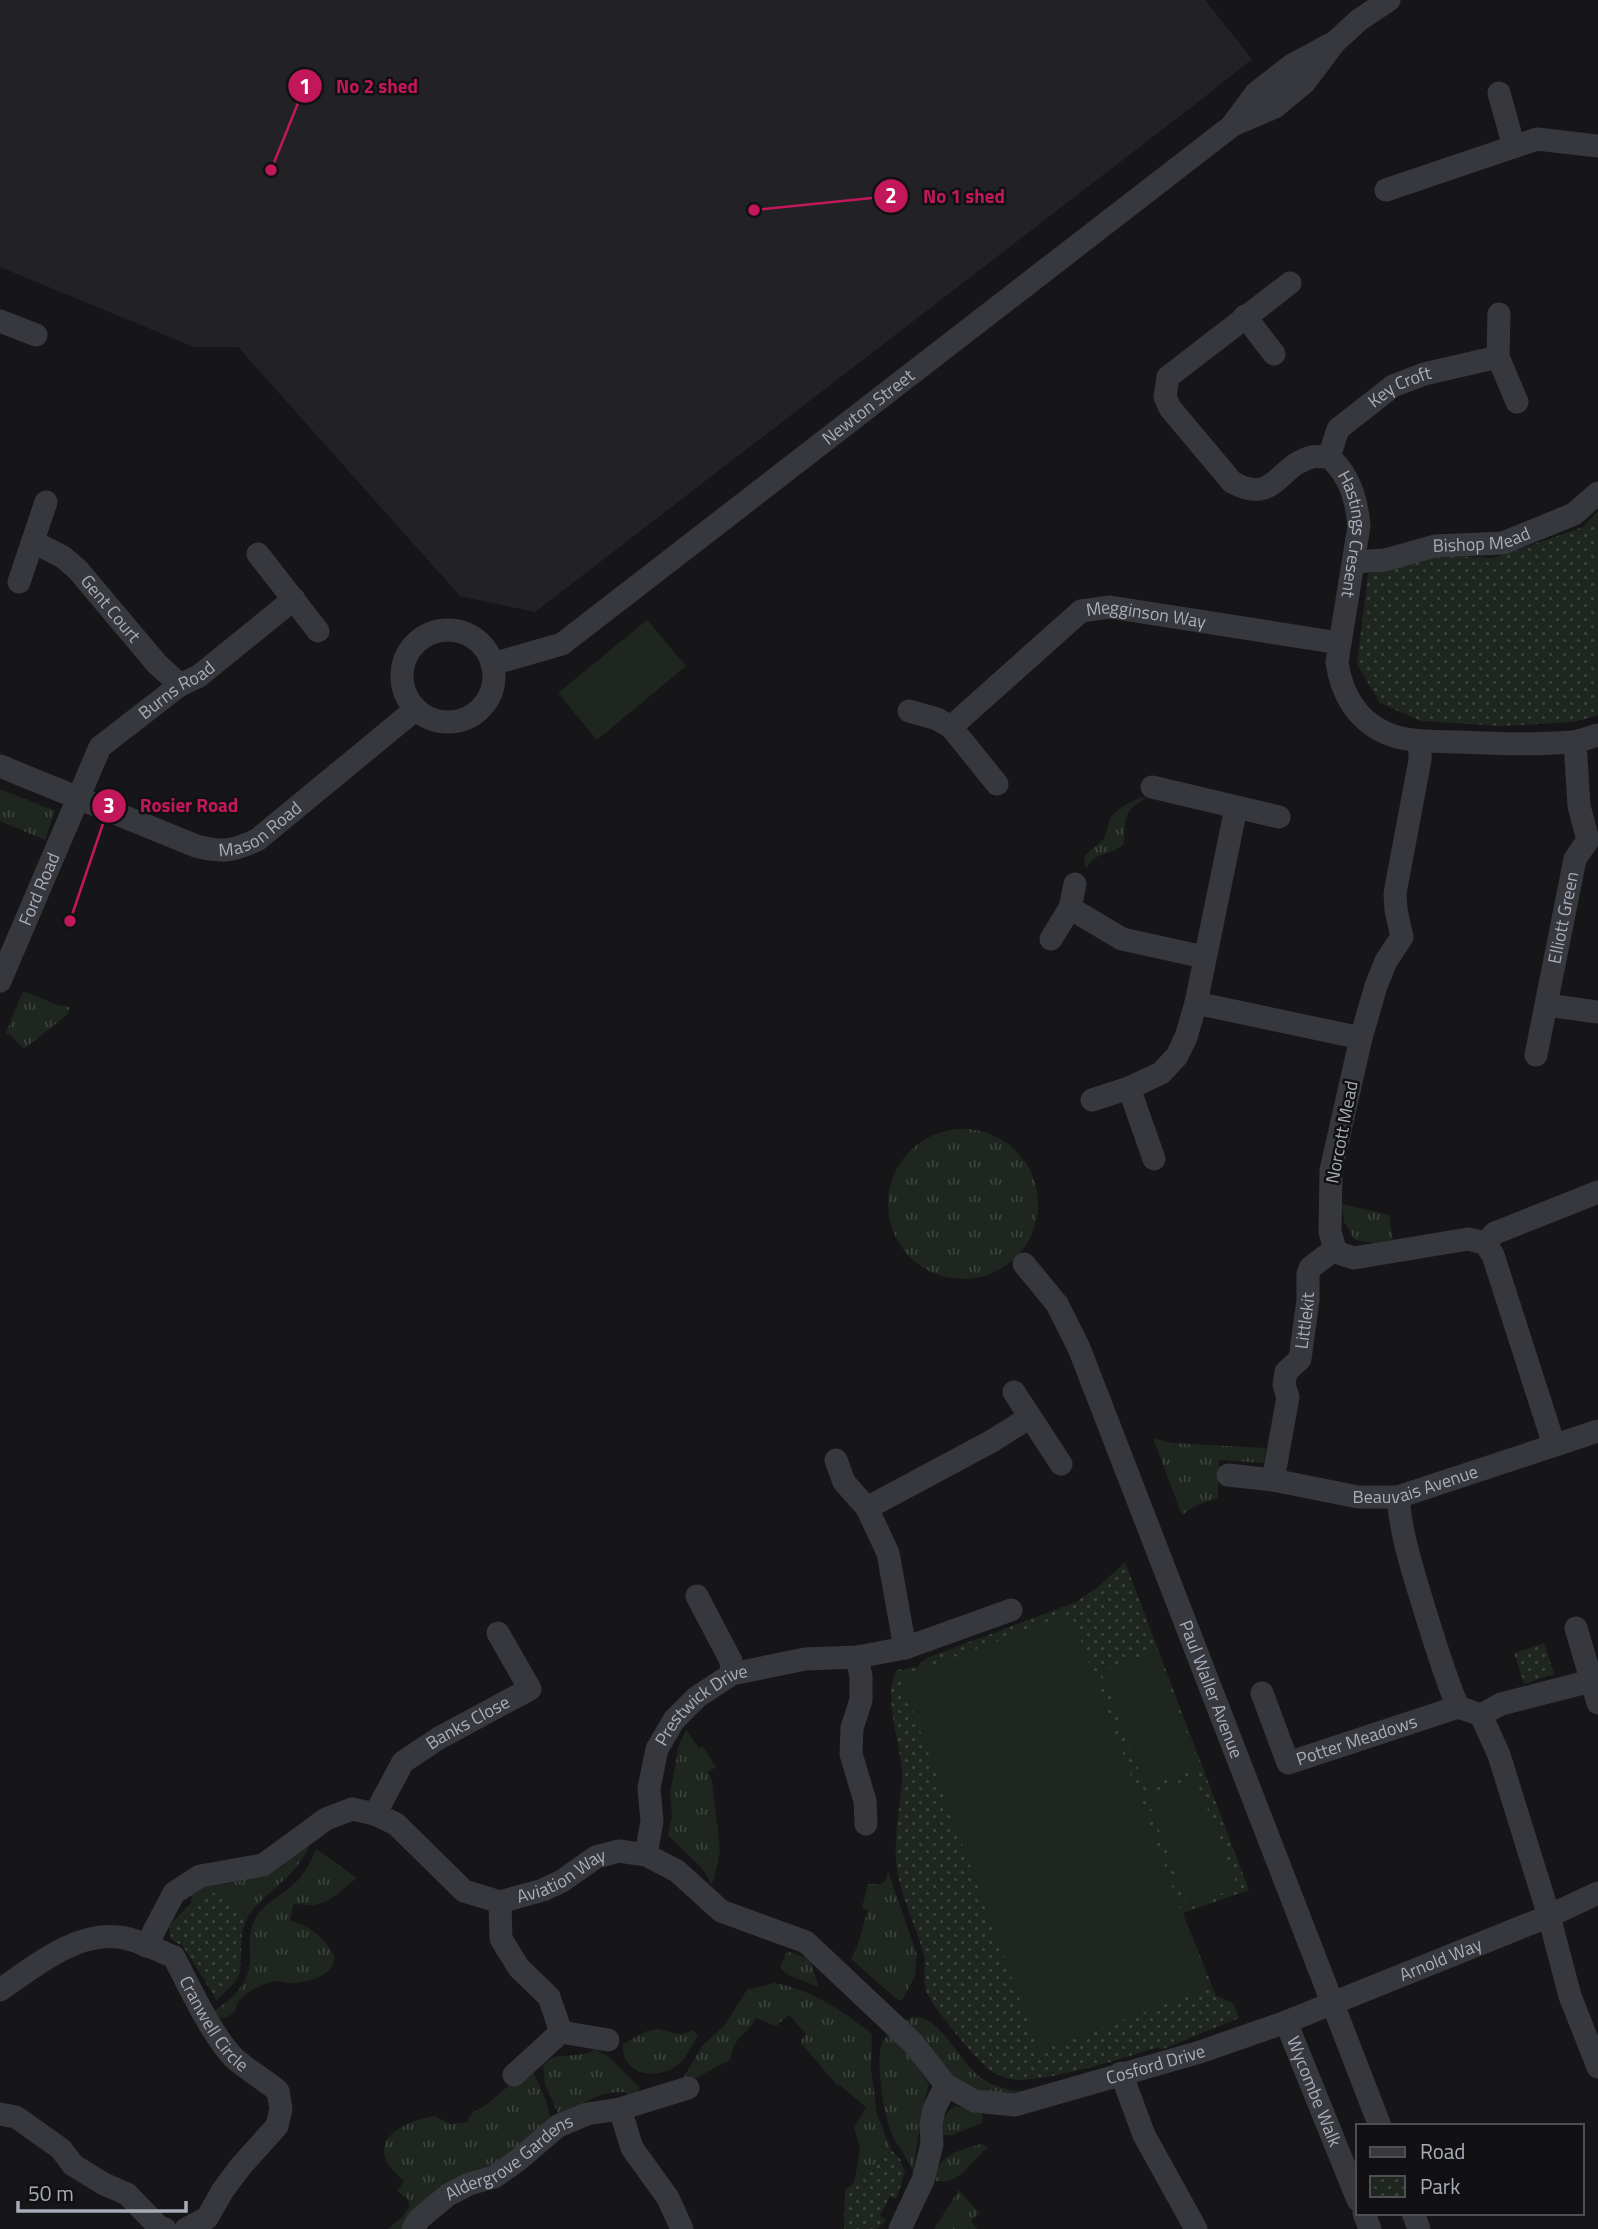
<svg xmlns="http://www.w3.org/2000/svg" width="1598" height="2229" font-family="'Titillium Web',sans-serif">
<defs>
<pattern id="grass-tufts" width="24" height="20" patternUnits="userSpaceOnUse" patternTransform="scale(1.75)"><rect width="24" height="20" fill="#1e261f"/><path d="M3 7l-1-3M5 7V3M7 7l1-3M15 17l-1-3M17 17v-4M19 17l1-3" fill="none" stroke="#3c433d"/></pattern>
<pattern id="park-dots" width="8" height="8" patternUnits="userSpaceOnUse" patternTransform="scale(1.75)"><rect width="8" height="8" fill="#1e261f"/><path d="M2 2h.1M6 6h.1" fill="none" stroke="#3c433d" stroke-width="1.8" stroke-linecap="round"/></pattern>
</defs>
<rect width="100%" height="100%" fill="#161618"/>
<path fill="#222225" d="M 0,0 L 1205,0 L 1252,59 L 1202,99 L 535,612 L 460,596 L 238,347 L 194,347 L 0,267 Z"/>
<g fill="url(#grass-tufts)">
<path d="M 0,789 L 55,811 L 45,840 L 0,821 Z"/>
<path d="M 1142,797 L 1146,798 C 1121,813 1126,818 1124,844 C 1111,856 1094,851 1086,869 L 1084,856 L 1104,839 L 1111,816 L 1123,806 Z"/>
<path d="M 23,991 L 58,1005 L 70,1007 L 68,1014 L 24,1049 L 12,1036 L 6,1033 Z"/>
<circle cx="963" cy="1204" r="75"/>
<path d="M 1342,1204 L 1389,1215 L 1393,1240 L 1373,1243 L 1355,1240 L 1344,1222 Z"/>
<path d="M 1153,1438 L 1172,1443 L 1266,1448 L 1264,1463 L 1219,1460 L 1218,1498 L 1195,1506 L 1182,1515 Z"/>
<path d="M 686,1730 L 699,1748 L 702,1746 L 716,1767 L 708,1772 L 712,1781 L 720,1851 L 714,1879 L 711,1884 L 702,1868 L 668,1835 L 672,1816 L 670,1794 L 679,1745 Z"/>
<path d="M 306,1847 L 309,1847 C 294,1879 268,1889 248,1916 L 234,1905 L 222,1889 L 191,1903 L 192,1892 L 217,1881 L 223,1884 L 231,1883 L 276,1869 L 284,1865 L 291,1855 Z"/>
<path d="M 316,1849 L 357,1878 C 334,1895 325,1911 294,1903 L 290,1920 C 311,1928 323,1935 334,1956 C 336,1976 305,1984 288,1983 C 286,1983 278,1981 277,1981 C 268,1981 248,1991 242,1997 C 233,2007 238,2017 220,2018 L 214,2011 C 233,1999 249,1983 250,1960 C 250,1945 248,1931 256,1917 C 265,1903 280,1896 293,1885 C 304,1875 310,1863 316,1849 Z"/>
<path d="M 888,1871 L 917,1955 L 915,1976 L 902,2000 L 898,2000 L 851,1959 L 857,1947 L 868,1910 L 862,1908 L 868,1884 L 881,1884 L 886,1880 Z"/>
<path d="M 791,1952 L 810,1960 L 819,1987 L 788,1975 L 780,1968 L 786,1953 Z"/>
<path d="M 774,1983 C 811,1989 844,2012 872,2034 L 871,2068 L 877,2114 L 892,2151 L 855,2179 L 860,2148 L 854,2127 L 866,2107 L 840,2085 L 837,2085 L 800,2042 L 806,2034 L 789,2015 L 776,2026 L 756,2018 C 747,2036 734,2034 730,2060 L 686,2083 L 684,2077 L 702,2046 L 724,2026 L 747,1990 Z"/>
<path d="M 914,2017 C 942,2016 960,2065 983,2079 C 996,2088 1011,2090 1026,2092 C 993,2095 959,2090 937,2062 C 924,2046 923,2031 902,2023 Z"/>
<path d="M 658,2029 L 681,2035 L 693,2030 L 698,2035 C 692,2044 687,2057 680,2063 C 660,2082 620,2075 623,2044 L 647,2031 Z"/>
<path d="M 893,2032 L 929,2084 L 923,2105 L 913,2172 C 908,2158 898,2148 892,2134 C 884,2117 875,2060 882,2043 C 884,2038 889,2035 893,2032 Z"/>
<path d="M 595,2049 L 609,2057 L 639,2087 L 638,2093 L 629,2096 L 625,2092 C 592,2092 586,2106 558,2114 L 545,2084 L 543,2065 C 558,2048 575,2062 595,2049 Z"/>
<path d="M 530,2071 L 534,2073 L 547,2103 L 550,2120 L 487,2171 L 406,2229 L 388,2229 L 403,2216 L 409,2207 L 408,2199 L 397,2191 L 404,2181 C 361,2146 395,2123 435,2116 L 450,2124 L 467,2122 L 472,2113 L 486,2105 L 525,2072 Z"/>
<path d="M 956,2106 L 979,2112 L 983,2116 L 982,2123 L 952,2135 L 944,2135 L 942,2132 C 942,2120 945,2111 956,2106 Z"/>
<path d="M 981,2144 L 988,2147 C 969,2163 959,2188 932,2180 C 942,2153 955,2152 981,2144 Z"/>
<path d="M 959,2190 L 979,2213 L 971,2221 L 977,2229 L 934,2229 Z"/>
</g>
<g fill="url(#park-dots)">
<path d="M 1598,511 L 1598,715 L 1574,722 L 1502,726 L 1421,721 L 1380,703 L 1357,664 L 1368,574 L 1430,555 L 1494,558 L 1583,527 Z"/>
<path d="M 1125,1562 L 1249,1890 L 1183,1913 L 1216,1996 L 1233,2003 L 1239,2018 L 1163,2049 L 1155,2048 C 1126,2058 1037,2085 1011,2079 C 1002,2077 993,2073 987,2068 C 973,2056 934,2008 927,1993 C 922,1981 926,1968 924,1956 C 916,1923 898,1894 896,1859 C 894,1828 902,1803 902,1774 C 902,1744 881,1696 897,1670 L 917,1667 L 927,1658 L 1076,1602 L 1097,1588 Z"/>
<path d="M 1544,1643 L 1554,1674 L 1524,1684 L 1514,1653 Z"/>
<path d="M 222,1889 L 234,1905 L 248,1916 L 242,1932 L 240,1973 L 233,1984 L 217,2000 L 182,1945 C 171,1942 170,1937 169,1926 L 191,1903 Z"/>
<path d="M 892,2151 L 900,2159 L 905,2173 L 896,2199 L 890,2196 L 880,2216 L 886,2220 L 877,2229 L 844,2229 L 845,2190 L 854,2183 L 855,2179 Z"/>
</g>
<g fill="#1e261f">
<path d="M 647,620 L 686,666 L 597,740 L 558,693 Z"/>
<path d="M 1071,1614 L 1210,1988 L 1039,2051 L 900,1677 Z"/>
<path d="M 1156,1652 L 1200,1768 L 1145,1786 L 1101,1672 Z"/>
<path d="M 1195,1777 L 1238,1887 L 1188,1907 L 1146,1795 Z"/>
</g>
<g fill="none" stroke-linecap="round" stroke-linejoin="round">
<g stroke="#37383d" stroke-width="23">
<path d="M 1499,93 L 1514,147"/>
<path d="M 1233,124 L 1256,93 L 1292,65 L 1329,45"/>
<path d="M 1386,190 L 1537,139 L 1598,146"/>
<path id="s1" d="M 1290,283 L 1168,377 L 1165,397 L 1170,408 L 1232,482 C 1275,506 1278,465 1312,457 C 1318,456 1324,457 1329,457 C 1349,474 1357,501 1359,526 L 1337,662 C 1341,692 1356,720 1386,733 C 1408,743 1436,741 1460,742 C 1497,744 1535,745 1572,742 C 1581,741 1590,737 1598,735"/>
<path d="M 1499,314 L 1498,357 L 1517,402"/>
<path d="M 1245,316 L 1274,354"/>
<path d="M 0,321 L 36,335"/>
<path id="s2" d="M 1329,457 L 1338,429 L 1393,386 L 1424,374 L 1498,357"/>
<path id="s3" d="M 34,542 L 63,557 L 78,570 L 157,664 L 180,685"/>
<path d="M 258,554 L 318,631"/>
<path id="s4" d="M 1354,562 L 1385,560 L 1435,546 L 1503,543 L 1574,514 L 1598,493"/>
<path d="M 19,582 L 46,502"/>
<circle cx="448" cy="676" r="46"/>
<path id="s5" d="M 492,664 L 562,644 L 1233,125 L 1275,107 L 1304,83 L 1335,42 L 1359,20 L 1389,0"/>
<path d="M 909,711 L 937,719 L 951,727 L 997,784"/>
<path id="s6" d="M 951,727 L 1081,611 L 1110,607 L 1339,643"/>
<path d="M 1420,741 L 1420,760 L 1395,893 L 1396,910 L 1402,937 L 1386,961 L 1376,986 L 1361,1038 L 1331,1170 L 1330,1232 L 1335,1249 L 1341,1254 L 1354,1258 L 1468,1239 L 1485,1243 L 1493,1255 L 1554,1445"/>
<path id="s7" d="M 0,766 L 196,846 C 223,853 233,851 257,840 L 416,709"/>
<path d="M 1152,787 L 1279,817"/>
<path d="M 1070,908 L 1122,939 L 1204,957"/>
<path d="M 1051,939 L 1070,908 L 1075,884"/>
<path id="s8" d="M 0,981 L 100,747 L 180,685 L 199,676 L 294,599"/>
<path d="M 1196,1003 L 1361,1038"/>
<path d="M 1547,1005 L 1598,1012"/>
<path id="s9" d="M 1536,1055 L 1575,859 L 1588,840 L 1579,806 L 1575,742"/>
<path d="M 1129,1088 L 1154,1159"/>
<path d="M 1092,1100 L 1129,1088 L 1161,1073 L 1177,1056 L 1186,1037 L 1196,1003 L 1236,808"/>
<path d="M 1485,1243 L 1495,1233 L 1598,1192"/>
<path id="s10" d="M 1024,1264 L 1057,1304 L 1079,1348 L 1380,2126"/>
<path d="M 1014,1392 L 1061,1464"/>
<path d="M 836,1460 L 844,1482 L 867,1508 L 888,1553 L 905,1648"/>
<path id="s11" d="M 1228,1475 L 1273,1480 L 1358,1497 L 1398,1497 L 1598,1431"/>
<path id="s12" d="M 1273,1480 L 1288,1397 L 1284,1385 L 1286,1372 L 1300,1359 L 1308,1300 L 1308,1274 L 1310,1268 L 1335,1249"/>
<path d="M 867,1508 L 992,1441 L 1030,1417"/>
<path d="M 697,1596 L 731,1661 L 732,1674"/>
<path d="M 1576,1628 L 1598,1703"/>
<path d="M 857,1657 L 861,1677 L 861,1700 L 852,1728 L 851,1754 L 865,1801 L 866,1824"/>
<path id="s13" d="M 1262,1693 L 1288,1763 L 1458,1707"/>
<path d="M 1481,1715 L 1501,1704 L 1591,1681"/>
<path id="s14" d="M 375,1814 L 403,1762 L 439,1738 L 530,1689 L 498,1633"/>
<path id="s15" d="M 646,1855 L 652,1821 L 649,1788 L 657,1749 L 674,1720 L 697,1697 L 732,1674 L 805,1659 L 857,1657 L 905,1648 L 1011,1610"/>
<path d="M 1598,1893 L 1549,1916 L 1570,1996 L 1598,2067"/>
<path d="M 500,1902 L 501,1939 L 519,1968 L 549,1997 L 561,2032"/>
<path id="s16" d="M 146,1946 L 174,1893 L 200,1876 L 263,1865 L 326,1819 L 352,1809 L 375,1814 L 396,1824 L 464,1891 L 500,1902 L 543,1890 L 562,1881 L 596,1857 L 619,1851 L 646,1855 L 677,1871 L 721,1911 L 806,1942 L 913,2043 L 946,2085 L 975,2101 L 1015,2105 L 1200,2052 L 1286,2022 L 1549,1916 L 1499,1755 L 1481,1715 L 1458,1707 C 1444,1675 1435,1642 1424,1608 C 1413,1571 1401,1536 1398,1497"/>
<path id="s17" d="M 0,1990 C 34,1967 75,1932 118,1937 C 137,1939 157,1950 174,1957 C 190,1988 211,2034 234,2058 C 246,2069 265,2080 278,2091 L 281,2109 L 277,2126 L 241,2166 L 223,2190 L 207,2218 L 186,2229"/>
<path id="s18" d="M 1286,2022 L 1358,2200"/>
<path d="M 1121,2073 L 1144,2135 L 1196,2229"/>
<path d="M 514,2075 L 561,2032 L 608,2040"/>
<path d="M 620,2109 L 632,2148 L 668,2198 L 682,2229"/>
<path d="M 0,2114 L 16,2117 L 61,2149 L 73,2165 L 104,2184 L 127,2194 L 159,2227 L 165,2229"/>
<path d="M 1364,2213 L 1370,2229"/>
<path d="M 1413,2213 L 1419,2229"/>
<path id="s19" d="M 413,2229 L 419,2219 L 448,2195 L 469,2184 L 494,2177 L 517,2161 L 558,2126 L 587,2114 L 620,2109 L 688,2088"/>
<path d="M 900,2229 L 923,2180 L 932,2144 L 931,2125 L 934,2109 L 946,2085"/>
</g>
</g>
<g text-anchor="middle" stroke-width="5" stroke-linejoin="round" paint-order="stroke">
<g font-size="18" fill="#a8adb8" stroke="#111113">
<text dy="6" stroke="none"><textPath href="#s2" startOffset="105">Key Croft</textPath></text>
<text dy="6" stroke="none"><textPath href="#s5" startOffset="460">Newton Street</textPath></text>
<text dy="6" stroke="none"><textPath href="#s1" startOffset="476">Hastings Cresent</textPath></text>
<text dy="6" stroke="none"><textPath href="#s4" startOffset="130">Bishop Mead</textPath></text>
<text dy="6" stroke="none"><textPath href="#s3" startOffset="103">Gent Court</textPath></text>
<text dy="6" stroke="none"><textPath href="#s6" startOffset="240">Megginson Way</textPath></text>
<text dy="6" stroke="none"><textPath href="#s8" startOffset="350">Burns Road</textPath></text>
<text dy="6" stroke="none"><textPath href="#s7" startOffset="282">Mason Road</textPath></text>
<text dy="6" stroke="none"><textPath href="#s8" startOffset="100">Ford Road</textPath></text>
<text dy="6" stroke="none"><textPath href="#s9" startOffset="140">Elliott Green</textPath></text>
<text transform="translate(1342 1132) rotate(-79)" y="6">Norcott Mead</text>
<text dy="6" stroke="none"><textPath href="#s12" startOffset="168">Littlekit</textPath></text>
<text dy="6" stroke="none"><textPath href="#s11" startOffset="191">Beauvais Avenue</textPath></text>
<text dy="6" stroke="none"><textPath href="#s10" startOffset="467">Paul Waller Avenue</textPath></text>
<text dy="6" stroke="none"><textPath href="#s15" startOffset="172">Prestwick Drive</textPath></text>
<text dy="6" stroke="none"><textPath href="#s14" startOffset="135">Banks Close</textPath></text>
<text dy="6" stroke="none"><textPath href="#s13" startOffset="147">Potter Meadows</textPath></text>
<text dy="6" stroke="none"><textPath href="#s16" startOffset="508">Aviation Way</textPath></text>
<text dy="6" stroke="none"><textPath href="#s16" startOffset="1508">Arnold Way</textPath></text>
<text dy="6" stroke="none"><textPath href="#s17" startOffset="270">Cranwell Circle</textPath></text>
<text dy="6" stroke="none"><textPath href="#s16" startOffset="1204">Cosford Drive</textPath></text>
<text dy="6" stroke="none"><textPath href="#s18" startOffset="75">Wycombe Walk</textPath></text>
<text dy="6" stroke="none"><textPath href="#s19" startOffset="122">Aldergrove Gardens</textPath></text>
</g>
</g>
<path fill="none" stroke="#c2185b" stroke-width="2.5" d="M271 170L305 86M754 210L891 196M70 921L109 806"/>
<g fill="#c2185b" stroke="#111113" stroke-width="2.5">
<circle cx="271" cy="170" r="7"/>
<circle cx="754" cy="210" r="7"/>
<circle cx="70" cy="921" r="7"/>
<circle cx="305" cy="86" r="18"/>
<circle cx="891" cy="196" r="18"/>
<circle cx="109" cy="806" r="18"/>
</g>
<g font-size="21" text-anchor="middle" font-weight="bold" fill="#fff">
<text x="305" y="94">1</text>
<text x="891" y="203">2</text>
<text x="109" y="813">3</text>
</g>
<g font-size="19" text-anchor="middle" font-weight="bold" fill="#c2185b" stroke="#111113" stroke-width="5" stroke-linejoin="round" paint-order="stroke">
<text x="377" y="93">No 2 shed</text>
<text x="964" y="203">No 1 shed</text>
<text x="189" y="812">Rosier Road</text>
</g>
<rect x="1356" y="2124" width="228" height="91" fill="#111113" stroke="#4d4f55" stroke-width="2"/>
<rect x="1370" y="2147" width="35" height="10" fill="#37383d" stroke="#4d4f55" stroke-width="2"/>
<text x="1420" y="2159" font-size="21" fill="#a8adb8">Road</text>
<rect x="1370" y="2176" width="35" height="21" fill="url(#park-dots)" stroke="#4d4f55" stroke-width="2"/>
<text x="1420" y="2194" font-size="21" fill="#a8adb8">Park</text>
<path d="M18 2201v10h168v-10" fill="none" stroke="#a8adb8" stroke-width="3.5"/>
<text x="28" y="2201" font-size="21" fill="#a8adb8" stroke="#111113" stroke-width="5" paint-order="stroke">50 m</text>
</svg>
